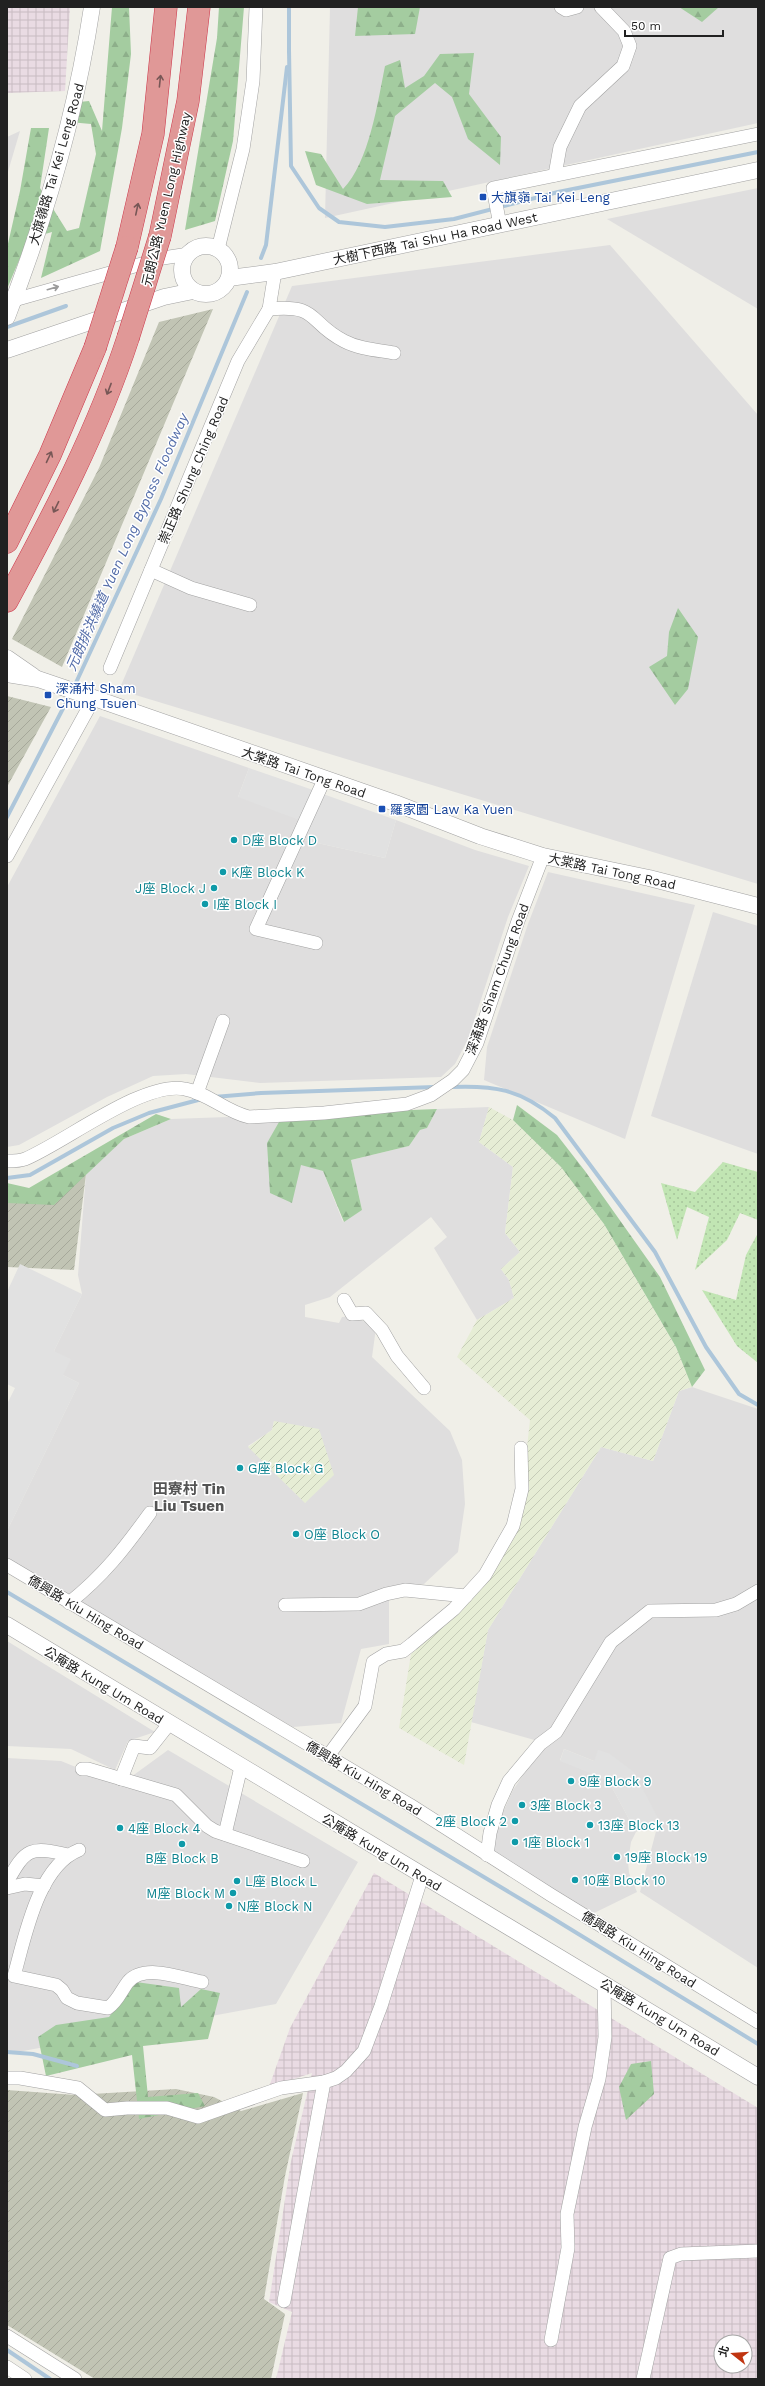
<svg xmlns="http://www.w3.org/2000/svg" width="765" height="2386" font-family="'Work Sans','Noto Sans TC',sans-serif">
<defs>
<pattern id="industrial-grid" width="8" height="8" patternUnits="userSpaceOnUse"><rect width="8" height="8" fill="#e9dbe3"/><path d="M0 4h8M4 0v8" fill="none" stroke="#c8bcc2"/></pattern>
<pattern id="construction-furrows" width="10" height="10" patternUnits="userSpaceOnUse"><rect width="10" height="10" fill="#c1c4b4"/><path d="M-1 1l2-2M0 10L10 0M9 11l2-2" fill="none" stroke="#a6a89a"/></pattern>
<pattern id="farmland-furrows" width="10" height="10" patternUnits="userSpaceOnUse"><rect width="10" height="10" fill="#e6edd5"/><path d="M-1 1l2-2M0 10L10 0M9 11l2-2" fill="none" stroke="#c5cbb7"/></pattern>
<pattern id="grass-dots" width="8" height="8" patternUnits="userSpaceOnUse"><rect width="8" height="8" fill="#c1e5b3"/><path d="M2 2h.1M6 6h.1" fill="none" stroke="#a6c49a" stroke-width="1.8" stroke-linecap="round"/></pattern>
<pattern id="forest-firs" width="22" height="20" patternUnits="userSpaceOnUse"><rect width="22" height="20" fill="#a4cca0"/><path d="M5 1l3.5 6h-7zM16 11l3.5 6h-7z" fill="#8daf8a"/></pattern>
</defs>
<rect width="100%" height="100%" fill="#f0efe8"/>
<g fill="#dfdede" fill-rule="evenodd">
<path d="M 330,7 L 758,7 L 758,123 L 325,218 Z"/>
<path d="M 20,131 L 7,175 L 7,137 Z"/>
<path d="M 758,188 L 758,309 L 607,219 Z"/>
<path d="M 610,245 L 758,415 L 758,884 L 119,690 L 292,286 Z"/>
<path d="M 100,716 L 249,768 L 238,797 L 323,794 L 304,840 L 385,858 L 396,820 L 475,850 L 529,866 L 508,917 L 468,1039 L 455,1064 L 441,1077 L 260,1083 L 186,1074 L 153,1076 L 107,1097 L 19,1145 L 7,1147 L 7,887 Z"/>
<path d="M 548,872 L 695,905 L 625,1139 L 484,1080 L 487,1047 L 528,924 Z"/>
<path d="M 713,912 L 758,926 L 758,1154 L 651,1116 Z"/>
<path d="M 489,1107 L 479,1142 L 513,1167 L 505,1233 L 520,1252 L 501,1269 L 509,1280 L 514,1298 L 477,1320 L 434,1248 L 447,1237 L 431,1217 L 330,1297 L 305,1305 L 305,1317 L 339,1323 L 342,1317 L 354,1316 L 376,1328 L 372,1357 L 450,1431 L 462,1460 L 465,1504 L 458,1552 L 424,1584 L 389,1587 L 389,1644 L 361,1649 L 341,1723 L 293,1727 L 228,1691 L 7,1558 L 7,1531 L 79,1383 L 63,1375 L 54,1351 L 82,1294 L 78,1275 L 86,1174 L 124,1139 L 171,1119 L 283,1115 L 301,1164 L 323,1171 L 343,1222 L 362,1210 L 351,1160 L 409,1146 L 420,1130 L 427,1128 L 437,1109 ZM 274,1421 L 306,1503 L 248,1446 L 272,1430 Z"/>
<path d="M 692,1387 L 758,1409 L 758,1968 L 640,1892 L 659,1820 L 594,1761 L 564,1749 L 560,1760 L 608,1780 L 636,1832 L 631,1842 L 628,1862 L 629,1873 L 637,1892 L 590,1915 L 491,1855 L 499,1821 L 513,1790 L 545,1743 L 471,1722 L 488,1630 L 601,1447 L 653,1461 L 679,1391 Z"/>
<path d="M 7,1641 L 155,1732 L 128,1741 L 115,1770 L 71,1749 L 7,1746 Z"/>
<path d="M 168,1750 L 358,1862 L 276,2004 L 7,2054 L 7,1758 L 61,1761 L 120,1785 Z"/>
</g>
<g fill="url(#industrial-grid)" fill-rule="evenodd">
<path d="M 7,7 L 70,7 L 65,91 L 7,93 Z"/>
<path d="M 374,1873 L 758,2108 L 758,2379 L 276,2379 L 292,2312 L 269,2302 L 291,2161 L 312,2073 L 269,2087 L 290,2028 ZM 721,2342 L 745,2342 L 745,2366 L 721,2366 Z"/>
</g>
<g fill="url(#construction-furrows)">
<path d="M 213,309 L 62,667 L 12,639 L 99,468 L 159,322 Z"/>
<path d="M 7,696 L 51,707 L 7,787 Z"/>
<path d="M 86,1174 L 74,1270 L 7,1267 L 7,1197 L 29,1198 Z"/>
<path d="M 176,2089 L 214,2097 L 241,2111 L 303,2093 L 285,2176 L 264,2299 L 285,2314 L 271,2379 L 95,2379 L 7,2325 L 7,2090 L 75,2095 Z"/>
</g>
<g fill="url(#farmland-furrows)">
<path d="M 489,1107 L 513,1120 L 561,1167 L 604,1224 L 676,1347 L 692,1387 L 679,1391 L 653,1461 L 601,1447 L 488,1630 L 464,1765 L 399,1728 L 411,1654 L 458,1613 L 518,1529 L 530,1420 L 457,1357 L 477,1320 L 514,1298 L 509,1280 L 501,1269 L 520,1252 L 505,1233 L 513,1167 L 479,1142 Z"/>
<path d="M 274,1421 L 319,1429 L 334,1475 L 305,1503 L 248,1447 L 272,1430 Z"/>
</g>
<g fill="url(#grass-dots)">
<path d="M 723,1162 L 758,1172 L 758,1220 L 740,1213 L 727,1240 L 695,1270 L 709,1217 L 687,1207 L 677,1240 L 661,1183 L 695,1192 Z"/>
<path d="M 758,1233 L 758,1363 L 737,1346 L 702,1290 L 736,1300 L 746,1255 Z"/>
</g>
<g fill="url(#forest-firs)">
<path d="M 112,7 L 129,7 L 131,54 L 122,128 L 100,251 L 41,278 L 52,232 L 28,239 L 7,289 L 7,248 L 20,191 L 31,128 L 49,128 L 40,188 L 67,231 L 79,228 L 96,154 L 91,124 L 69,122 L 69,103 L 89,101 L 102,131 Z"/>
<path d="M 219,7 L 244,7 L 233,141 L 215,221 L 185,230 L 217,38 Z"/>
<path d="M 358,7 L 420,7 L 415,34 L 355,36 Z"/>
<path d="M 679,7 L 719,7 L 702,22 Z"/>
<path d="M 474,53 L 469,94 L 501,137 L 500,165 L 468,139 L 452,97 L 435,83 L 395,116 L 380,180 L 443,181 L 452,197 L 367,204 L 316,185 L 305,151 L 321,154 L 343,189 C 369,163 378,101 385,66 L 400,60 L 405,88 L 424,76 L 440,54 Z"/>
<path d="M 678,608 L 698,637 L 688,689 L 675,705 L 649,667 L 667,656 L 669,632 Z"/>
<path d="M 517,1105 L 557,1135 L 585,1171 L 660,1277 L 705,1370 L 692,1387 L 676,1347 L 604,1224 L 561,1167 L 513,1120 Z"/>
<path d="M 437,1109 L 427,1128 L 420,1130 L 409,1146 L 351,1160 L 362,1210 L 344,1222 L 323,1171 L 301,1165 L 292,1203 L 270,1193 L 267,1143 L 283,1115 Z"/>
<path d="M 156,1114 L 171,1119 L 124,1139 L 54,1205 L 7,1203 L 7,1183 L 29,1188 Z"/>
<path d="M 136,1982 L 179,1988 L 181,2007 L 201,1989 L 220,1993 L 208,2039 L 143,2046 L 148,2097 L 198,2093 L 205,2106 L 139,2119 L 132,2055 L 46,2076 L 38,2037 L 56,2025 L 109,2017 Z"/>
<path d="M 651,2061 L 654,2094 L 626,2120 L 619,2087 L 631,2064 Z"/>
</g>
<g fill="#e1e1e1">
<path d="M 249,768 L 313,790 L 299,820 L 238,797 Z"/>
<path d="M 323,794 L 396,820 L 385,858 L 304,840 Z"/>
<path d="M 20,1264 L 82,1294 L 54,1351 L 71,1359 L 63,1375 L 79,1383 L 7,1531 L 7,1404 L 15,1388 L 7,1384 L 7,1292 Z"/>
<path d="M 564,1749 L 594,1761 L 598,1750 L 610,1754 L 634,1772 L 659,1820 L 636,1832 L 608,1780 L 560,1761 Z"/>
</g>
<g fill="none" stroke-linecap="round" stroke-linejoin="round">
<g stroke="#adc6da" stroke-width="4">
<path d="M 289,7 L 289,52"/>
<path d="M 289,50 L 291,166 L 319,208 L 339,222 L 385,227 L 454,219 L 558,192 L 758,152"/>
<path d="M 261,258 L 266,245 L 287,67"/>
<path d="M 7,327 L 66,306"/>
<path d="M 74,687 L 161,499 L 247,292"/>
<path d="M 7,817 L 71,693"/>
<path d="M 450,1087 C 494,1085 520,1089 555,1118 L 655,1252 L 706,1347 L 739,1394 L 758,1405"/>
<path d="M 214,1097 L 261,1093 L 435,1087"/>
<path d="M 7,1178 L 30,1175 L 113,1128 L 149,1113 L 202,1099"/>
<path d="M 7,1592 L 549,1916 L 758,2044"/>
<path d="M 7,2052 L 33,2054 L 77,2066"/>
<path d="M 7,2350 L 50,2379"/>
</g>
<defs>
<g id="minor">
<path d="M 561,7 L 566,10 L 577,7"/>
<path d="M 555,175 L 560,147 L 580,106 L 623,66 L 630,46 L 624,31 L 601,7"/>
<path d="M 500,225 L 493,188 L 758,134"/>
<path d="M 218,249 L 243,149 L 253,81 L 256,7"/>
<path d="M 7,302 L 163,258 L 189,254"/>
<path d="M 269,309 C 320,304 307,322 344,341 C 359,349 377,350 394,353"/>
<path d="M 151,570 L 191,588 L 250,605"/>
<path d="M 110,668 L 238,361 L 269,309 L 275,272"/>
<path d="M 7,856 L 94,698"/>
<path d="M 316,943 L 256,929 L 324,780"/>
<path d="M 197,1093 L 223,1021"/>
<path d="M 7,1161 C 13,1161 20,1161 25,1159 C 64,1143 144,1080 185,1089 C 208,1093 226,1112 249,1117 L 324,1113 L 407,1104 L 431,1095 L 453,1080 L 463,1070 L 477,1043 L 518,921 L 543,856"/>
<path d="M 344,1300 L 352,1314 L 366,1313 L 382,1330 L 397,1356 L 424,1388"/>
<path d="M 7,1565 L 410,1805 L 551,1895 L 758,2022"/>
<path d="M 69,1603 C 104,1575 124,1549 150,1513"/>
<path d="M 285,1605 L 359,1604 L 386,1594 L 405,1590 L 466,1596"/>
<path d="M 328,1756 L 365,1706 L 373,1662 L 386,1654 L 403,1651 L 412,1644 L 454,1609 L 485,1575 L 513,1526 L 522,1489 L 521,1448"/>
<path d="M 82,1769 L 88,1769 L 176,1795 L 207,1826 L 215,1831 L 303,1861"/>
<path d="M 121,1779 L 134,1746 L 150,1748 L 169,1724"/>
<path d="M 225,1834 L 241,1767"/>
<path d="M 79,1850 C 38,1866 25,1937 14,1976 L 56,1985 L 62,1990 L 67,1998 L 77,2003 L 108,2008 C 118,2001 121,1991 128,1982 C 144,1963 181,1978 202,1982"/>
<path d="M 487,1855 L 490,1833 L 498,1805 L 509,1781 L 540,1744 L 556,1732 L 611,1642 L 650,1611 L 716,1610 L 736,1604 L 758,1591"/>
<path d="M 7,1882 C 26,1848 30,1846 68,1855"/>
<path d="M 7,1888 L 25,1884 L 44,1886"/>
<path d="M 7,2078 L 20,2078 L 78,2088 L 105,2110 L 127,2108 L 167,2108 L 198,2117 L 281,2088 L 324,2082 L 336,2078 L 346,2071 L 364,2051 L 381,2006 L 422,1876"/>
<path d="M 284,2301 L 324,2082"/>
<path d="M 7,2336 L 75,2379"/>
<path d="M 551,2340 L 568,2248 L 567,2214 L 585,2127 L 599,2079 L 605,2037 L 604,1983"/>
<path d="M 7,2367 L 25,2379"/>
<path d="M 643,2379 L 670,2258 L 681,2254 L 758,2251"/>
</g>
<g id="tertiary">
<circle cx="206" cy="270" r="24"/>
<path d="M 229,278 L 275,272 L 758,170"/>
<path d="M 7,317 C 46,217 76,113 92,7"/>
<path d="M 7,350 L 164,297 L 193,291"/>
<path d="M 7,658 L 33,676"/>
<path d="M 7,674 L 38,679 L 94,698 L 395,803 L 480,836 L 543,856 L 649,878 L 758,906"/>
<path d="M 7,1625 L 758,2077"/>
</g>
<g id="motorway">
<path d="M 160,236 L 188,101 L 199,7"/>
<path d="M 127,247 L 153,134 L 166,7"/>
<path d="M 7,542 L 50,455 L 95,348"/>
<path d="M 7,601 C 53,516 98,430 128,338"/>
</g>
</defs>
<use href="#minor" stroke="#a2a2a2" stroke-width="14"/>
<use href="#tertiary" stroke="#a2a2a2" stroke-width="17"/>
<use href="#motorway" stroke="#cd374b" stroke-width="23"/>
<use href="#minor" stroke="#fff" stroke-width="13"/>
<use href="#tertiary" stroke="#fff" stroke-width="16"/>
<use href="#motorway" stroke="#e09897" stroke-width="22"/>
<defs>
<g id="motorway-bridge">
<path d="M 128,338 L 160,236"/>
<path d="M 95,348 L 127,247"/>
</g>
</defs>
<use href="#motorway-bridge" stroke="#cd374b" stroke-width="23" stroke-linecap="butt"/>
<use href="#motorway-bridge" stroke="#e09897" stroke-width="22"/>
</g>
<defs><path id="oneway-shaft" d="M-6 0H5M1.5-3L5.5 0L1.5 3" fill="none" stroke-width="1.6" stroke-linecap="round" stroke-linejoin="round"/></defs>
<g stroke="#775756">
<use href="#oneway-shaft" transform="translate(160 81) rotate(-84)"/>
<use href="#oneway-shaft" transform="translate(137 209) rotate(-78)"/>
<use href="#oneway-shaft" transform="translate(109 389) rotate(111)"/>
<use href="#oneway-shaft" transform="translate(49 457) rotate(-65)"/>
<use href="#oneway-shaft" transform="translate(56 507) rotate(116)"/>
</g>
<use stroke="#9b9b9b" href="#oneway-shaft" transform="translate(53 288) rotate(-16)"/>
<g fill="#1a4fb4" stroke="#fff" stroke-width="1.5">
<rect x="479" y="193" width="8" height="8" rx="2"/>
<rect x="44" y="691" width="8" height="8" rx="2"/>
<rect x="378" y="805" width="8" height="8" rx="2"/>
</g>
<g fill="#0f9aa8" stroke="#fff" stroke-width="1.5">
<circle cx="234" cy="840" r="4"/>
<circle cx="223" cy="872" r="4"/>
<circle cx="214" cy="888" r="4"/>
<circle cx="205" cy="904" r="4"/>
<circle cx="240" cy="1468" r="4"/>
<circle cx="296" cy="1534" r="4"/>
<circle cx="571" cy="1781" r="4"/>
<circle cx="522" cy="1805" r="4"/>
<circle cx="515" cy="1821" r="4"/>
<circle cx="590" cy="1825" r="4"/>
<circle cx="120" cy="1828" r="4"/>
<circle cx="515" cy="1842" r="4"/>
<circle cx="182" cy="1844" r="4"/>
<circle cx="617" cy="1857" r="4"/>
<circle cx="575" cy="1880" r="4"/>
<circle cx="237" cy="1881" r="4"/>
<circle cx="233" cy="1893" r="4"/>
<circle cx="229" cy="1906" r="4"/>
</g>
<g text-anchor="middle" stroke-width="3" stroke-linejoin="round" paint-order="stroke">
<g font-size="13" fill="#212121" stroke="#fff">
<text transform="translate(56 164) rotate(-74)" y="5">大旗嶺路 Tai Kei Leng Road</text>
<text transform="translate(166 199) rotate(-77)" y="5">元朗公路 Yuen Long Highway</text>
<text transform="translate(435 238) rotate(-12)" y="5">大樹下西路 Tai Shu Ha Road West</text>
<text transform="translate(193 470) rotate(-67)" y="5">崇正路 Shung Ching Road</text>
<text transform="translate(304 772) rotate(19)" y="5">大棠路 Tai Tong Road</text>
<text transform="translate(612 871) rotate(12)" y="5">大棠路 Tai Tong Road</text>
<text transform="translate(497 979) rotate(-70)" y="5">深涌路 Sham Chung Road</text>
<text transform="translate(86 1612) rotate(31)" y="5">僑興路 Kiu Hing Road</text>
<text transform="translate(104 1685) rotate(31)" y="5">公庵路 Kung Um Road</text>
<text transform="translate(364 1778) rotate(31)" y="5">僑興路 Kiu Hing Road</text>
<text transform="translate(382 1852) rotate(31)" y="5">公庵路 Kung Um Road</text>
<text transform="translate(639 1949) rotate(32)" y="5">僑興路 Kiu Hing Road</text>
<text transform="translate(660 2017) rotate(31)" y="5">公庵路 Kung Um Road</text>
</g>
<g font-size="13" fill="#164399" stroke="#fff" text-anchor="start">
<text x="491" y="202">大旗嶺 Tai Kei Leng</text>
<text x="56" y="693">深涌村 Sham<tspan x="56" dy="15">Chung Tsuen</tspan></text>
<text x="390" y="814">羅家園 Law Ka Yuen</text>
</g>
<g font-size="13" fill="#0d838f" stroke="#fff" text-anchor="start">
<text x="242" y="845">D座 Block D</text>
<text x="231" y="877">K座 Block K</text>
<text x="206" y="893" text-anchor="end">J座 Block J</text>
<text x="213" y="909">I座 Block I</text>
<text x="248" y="1473">G座 Block G</text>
<text x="304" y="1539">O座 Block O</text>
<text x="579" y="1786">9座 Block 9</text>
<text x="530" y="1810">3座 Block 3</text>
<text x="507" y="1826" text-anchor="end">2座 Block 2</text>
<text x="598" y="1830">13座 Block 13</text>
<text x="128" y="1833">4座 Block 4</text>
<text x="523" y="1847">1座 Block 1</text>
<text x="625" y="1862">19座 Block 19</text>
<text x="182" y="1863" text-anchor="middle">B座 Block B</text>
<text x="583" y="1885">10座 Block 10</text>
<text x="245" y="1886">L座 Block L</text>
<text x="225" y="1898" text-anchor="end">M座 Block M</text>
<text x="237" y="1911">N座 Block N</text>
</g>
<g font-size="14" font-style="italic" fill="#546da9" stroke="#fff">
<text transform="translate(127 542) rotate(-66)" y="5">元朗排洪繞道 Yuen Long Bypass Floodway</text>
</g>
<g font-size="15" font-weight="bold" fill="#545454" stroke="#fff">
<text x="189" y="1494">田寮村 Tin<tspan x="189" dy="17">Liu Tsuen</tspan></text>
</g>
</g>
<rect width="765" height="2386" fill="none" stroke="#212121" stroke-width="16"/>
<g transform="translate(733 2354) rotate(287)"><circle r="19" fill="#ffffff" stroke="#a6a6a6"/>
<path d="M0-3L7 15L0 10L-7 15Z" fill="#c03511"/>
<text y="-6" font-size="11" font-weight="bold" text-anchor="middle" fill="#212121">北</text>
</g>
<path d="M625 30v6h98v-6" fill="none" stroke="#212121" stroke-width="2"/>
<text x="631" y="30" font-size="12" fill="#212121" stroke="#ffffff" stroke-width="3" paint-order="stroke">50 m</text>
</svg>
